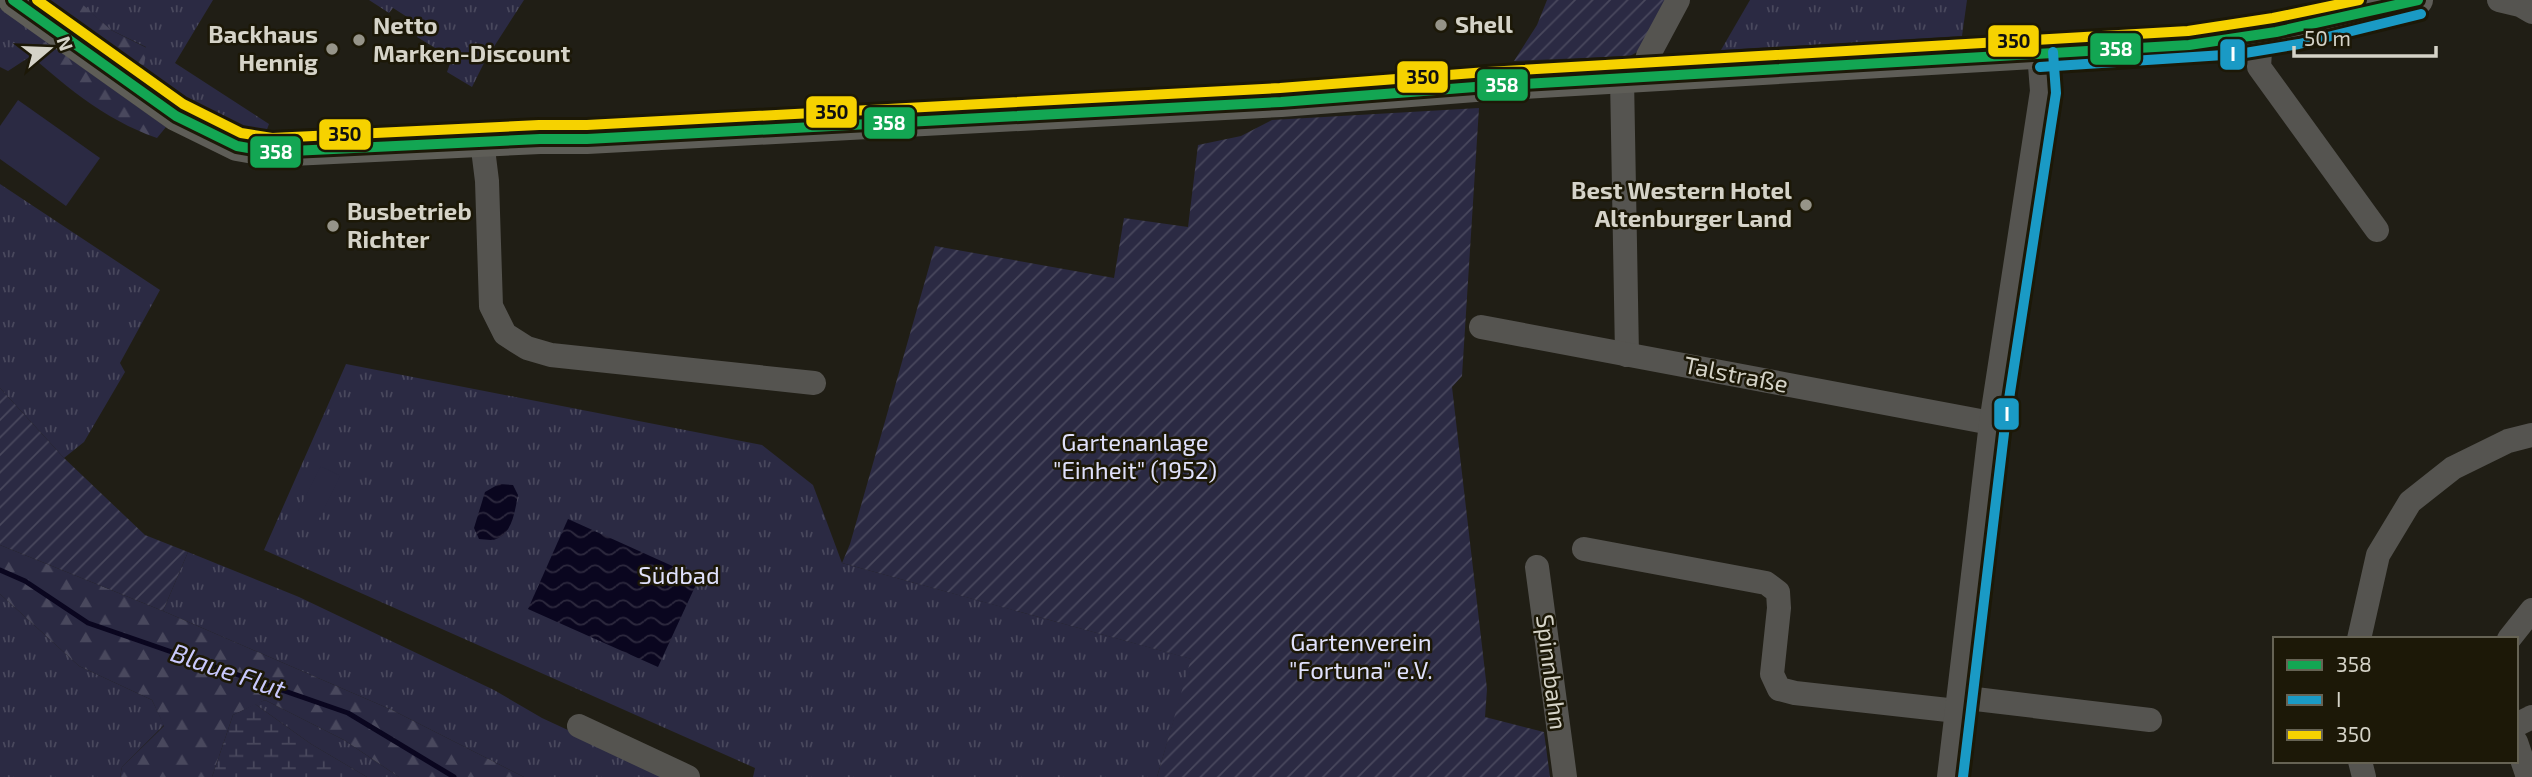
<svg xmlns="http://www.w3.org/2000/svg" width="2532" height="777" font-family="'Exo 2',sans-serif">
<defs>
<pattern id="grass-tufts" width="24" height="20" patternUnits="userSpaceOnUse" patternTransform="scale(1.75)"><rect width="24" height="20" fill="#2b2a43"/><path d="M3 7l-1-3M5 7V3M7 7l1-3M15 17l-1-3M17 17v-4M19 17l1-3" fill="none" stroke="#49485d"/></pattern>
<pattern id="forest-firs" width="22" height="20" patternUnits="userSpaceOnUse" patternTransform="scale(1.75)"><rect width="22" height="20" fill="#2b2a43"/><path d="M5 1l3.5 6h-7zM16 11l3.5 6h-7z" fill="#49485d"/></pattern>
<pattern id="wetland-marsh" width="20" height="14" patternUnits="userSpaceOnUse" patternTransform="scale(1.75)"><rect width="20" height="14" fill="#2b2a43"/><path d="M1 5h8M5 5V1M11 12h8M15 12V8" fill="none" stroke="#49485d"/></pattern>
<pattern id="garden-furrows" width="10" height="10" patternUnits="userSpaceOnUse" patternTransform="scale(1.75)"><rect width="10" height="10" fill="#2b2a43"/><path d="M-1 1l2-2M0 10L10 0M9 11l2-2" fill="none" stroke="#49485d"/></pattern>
<pattern id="water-waves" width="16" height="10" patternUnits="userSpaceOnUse" patternTransform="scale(1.75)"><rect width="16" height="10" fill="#0a061f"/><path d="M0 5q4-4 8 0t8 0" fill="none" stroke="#2d293e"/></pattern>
</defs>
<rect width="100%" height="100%" fill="#201e15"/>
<g fill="url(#grass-tufts)">
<path d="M 82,0 L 213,0 L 175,63 L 269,124 L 266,132 C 213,125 183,104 143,71 L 146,47 L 111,30 L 81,4 Z"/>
<path d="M 369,0 L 524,0 L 486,59 L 472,87 L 447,72 L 452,58 L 417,37 L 423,27 L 393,8 L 389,13 Z"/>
<path d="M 1750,0 L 1967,0 L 1962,36 L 1721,50 Z"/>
<path d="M 0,8 L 54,47 L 19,45 L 31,56 L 8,71 L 0,67 Z"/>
<path d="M 0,184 L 160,290 L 120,363 L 125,372 L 84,442 L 64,458 L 0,388 Z"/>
<path d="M 346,364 L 762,445 L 813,485 L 842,563 L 1192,659 L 1157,777 L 753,777 L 755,768 L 264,550 Z"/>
<path d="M 188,552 L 299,597 L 494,690 L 542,718 L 669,777 L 524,777 L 392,710 L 163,611 Z"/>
<path d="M 0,594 L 79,666 L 152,700 L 164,725 L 122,767 L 120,777 L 0,777 Z"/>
<path d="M 265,700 L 344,740 L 399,777 L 367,777 L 311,744 L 255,704 Z"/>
</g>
<g fill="url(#forest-firs)">
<path d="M 40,0 L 82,0 L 82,4 L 111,30 L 147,48 L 143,71 Z"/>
<path d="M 27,34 L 54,47 L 166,127 L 157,138 C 104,120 60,82 19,45 Z"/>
<path d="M 0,545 L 163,611 L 392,710 L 524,777 L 399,777 L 344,740 L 265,700 L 233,715 L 212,777 L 120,777 L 122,767 L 164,726 L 152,700 L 79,666 L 0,594 Z"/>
</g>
<path fill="url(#wetland-marsh)" d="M 255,704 L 311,744 L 367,777 L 212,777 L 233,715 Z"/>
<g fill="url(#garden-furrows)">
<path d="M 1547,0 L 1668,0 L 1646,47 L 1630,56 L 1514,61 L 1537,25 Z"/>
<path d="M 1479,108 L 1462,376 L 1452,387 L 1487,689 L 1485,717 L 1544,732 L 1550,777 L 1157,777 L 1191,659 L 842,563 L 850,544 L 935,246 L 1114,278 L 1124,218 L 1188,227 L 1198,145 L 1241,136 L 1272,120 Z"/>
<path d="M 0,388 L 64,458 L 145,535 L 188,552 L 163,611 L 0,545 Z"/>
</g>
<g fill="#2b2a43">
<path d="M 18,100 L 100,158 L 66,206 L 0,159 L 0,126 Z"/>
<path d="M 321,466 L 340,476 L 318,521 L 298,511 Z"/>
</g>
<g fill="url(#water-waves)">
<path d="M 499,484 L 513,485 L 518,495 C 515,509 513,533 496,539 C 492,541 484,539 479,539 L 474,528 L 485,492 Z"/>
<path d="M 568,519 L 699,578 L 658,667 L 528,609 Z"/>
</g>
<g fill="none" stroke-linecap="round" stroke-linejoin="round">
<path stroke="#0a061f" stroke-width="5" d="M 0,570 L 25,581 L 88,623 L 348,713 L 454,777"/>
<g stroke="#555450" stroke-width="24">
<path d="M 2499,0 L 2520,5 L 2532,12"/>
<path d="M 2261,36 L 2259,67 L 2377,230"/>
<path d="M 1643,77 L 1648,56 L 1678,0"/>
<path d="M 1622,78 L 1627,355"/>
<path d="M 482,141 L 487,181 L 491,306 L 505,334 L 527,348 L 551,355 L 814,383"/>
<path d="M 1481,327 L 1991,423"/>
<path d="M 1584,549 L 1766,583 L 1778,592 L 1779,608 L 1772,674 L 1779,689 L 1795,693 L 1957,711"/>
<path d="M 1537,567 L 1565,777"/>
<path d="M 2359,639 L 2378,555 L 2410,502 L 2453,468 L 2508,441 L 2532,435"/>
<path d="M 2509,639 L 2532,610"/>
<path d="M 1959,697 L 2150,720"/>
<path d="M 2516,725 L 2532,717"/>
<path d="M 579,726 L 688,777"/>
<path d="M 2516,742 L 2528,777"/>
<path d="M 2360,761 L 2364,777"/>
<path d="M 1949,777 L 1991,423 L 2042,91 L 2039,53"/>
</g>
<path stroke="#5e5d57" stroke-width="30" d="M 13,0 L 176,116 L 237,146 L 271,152 L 540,139 L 587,139 L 1281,102 L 1488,86 L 2189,45 C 2267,37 2342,19 2418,0"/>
<defs>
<path id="bus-1" d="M 13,0 L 176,116 L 237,146 L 271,152 L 540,139 L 587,139 L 1281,102 L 1488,86 L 2189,45 L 2276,32 L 2418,0"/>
<g id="bus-2">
<path d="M 2040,67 L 2239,54 L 2299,44 L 2421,14"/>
<path d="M 1963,777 L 2005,425 L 2056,93 L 2053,52"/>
</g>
<path id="bus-3" d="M 37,0 L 183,104 L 241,133 L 272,138 L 539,125 L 587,125 L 1280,88 L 1487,72 L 2188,31 L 2273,18 L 2359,0"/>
</defs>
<use href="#bus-1" stroke="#1c1807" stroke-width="16"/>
<use href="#bus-2" stroke="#1c1807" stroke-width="16"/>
<use href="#bus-3" stroke="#1c1807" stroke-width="16"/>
<use href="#bus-1" stroke="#13a653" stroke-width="10"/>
<use href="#bus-2" stroke="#1a9ac5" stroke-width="10"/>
<use href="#bus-3" stroke="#f6d200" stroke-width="10"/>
</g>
<g fill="#969489" stroke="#1c1807" stroke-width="2.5">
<circle cx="1441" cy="25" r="7"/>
<circle cx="359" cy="40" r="7"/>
<circle cx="332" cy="49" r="7"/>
<circle cx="1806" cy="205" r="7"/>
<circle cx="333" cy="226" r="7"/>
</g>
<g text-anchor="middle" stroke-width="5" stroke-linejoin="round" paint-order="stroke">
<g font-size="24" font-weight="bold" fill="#d5d3c8" stroke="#1c1807" text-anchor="start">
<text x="1455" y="33">Shell</text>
<text x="373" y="34">Netto<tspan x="373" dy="28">Marken-Discount</tspan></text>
<text x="318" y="43" text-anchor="end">Backhaus<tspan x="318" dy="28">Hennig</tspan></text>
<text x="1792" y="199" text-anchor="end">Best Western Hotel<tspan x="1792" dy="28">Altenburger Land</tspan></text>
<text x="347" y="220">Busbetrieb<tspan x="347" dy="28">Richter</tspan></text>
</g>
<g font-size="24" fill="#d5d3c8" stroke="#1c1807">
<text transform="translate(1736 375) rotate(11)" y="8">Talstraße</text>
<text transform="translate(1551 672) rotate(83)" y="8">Spinnbahn</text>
</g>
<g font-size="24" fill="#e0e1fc" stroke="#1c1807">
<text x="1135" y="451">Gartenanlage<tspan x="1135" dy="28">"Einheit" (1952)</tspan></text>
<text x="679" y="584">Südbad</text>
<text x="1361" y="651">Gartenverein<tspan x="1361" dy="28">"Fortuna" e.V.</tspan></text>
</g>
<g font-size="26" font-style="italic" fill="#c9c9fd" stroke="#1c1807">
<text transform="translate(228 671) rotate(19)" y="9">Blaue Flut</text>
</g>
</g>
<g stroke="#1c1807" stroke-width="2.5">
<rect x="1987" y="24" width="53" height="34" rx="7" fill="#f6d200"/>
<rect x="2089" y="32" width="53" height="34" rx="7" fill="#13a653"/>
<rect x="2219" y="38" width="27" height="33" rx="7" fill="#1a9ac5"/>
<rect x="1396" y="60" width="53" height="34" rx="7" fill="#f6d200"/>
<rect x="1476" y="68" width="53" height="34" rx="7" fill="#13a653"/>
<rect x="805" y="95" width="53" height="34" rx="7" fill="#f6d200"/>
<rect x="863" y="106" width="53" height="34" rx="7" fill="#13a653"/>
<rect x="318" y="118" width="54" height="33" rx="7" fill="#f6d200"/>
<rect x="249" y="135" width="53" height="34" rx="7" fill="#13a653"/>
<rect x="1993" y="397" width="27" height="34" rx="7" fill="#1a9ac5"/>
</g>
<g font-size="19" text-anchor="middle" font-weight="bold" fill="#fff">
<text x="2116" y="56">358</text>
<text x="2233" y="61">I</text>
<text x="1502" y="92">358</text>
<text x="889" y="130">358</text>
<text x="276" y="159">358</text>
<text x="2007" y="421">I</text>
</g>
<g font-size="19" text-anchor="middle" font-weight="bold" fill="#111">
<text x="2014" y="48">350</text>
<text x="1423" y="84">350</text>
<text x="832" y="119">350</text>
<text x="345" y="141">350</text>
</g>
<rect x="2273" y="637" width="245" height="126" fill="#1c1807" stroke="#666354" stroke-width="2"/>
<rect x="2287" y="660" width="35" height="10" fill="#13a653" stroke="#666354" stroke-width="2"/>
<text x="2336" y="672" font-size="21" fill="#d5d3c8">358</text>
<rect x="2287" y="695" width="35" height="10" fill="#1a9ac5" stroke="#666354" stroke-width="2"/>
<text x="2336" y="707" font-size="21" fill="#d5d3c8">I</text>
<rect x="2287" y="730" width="35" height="10" fill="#f6d200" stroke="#666354" stroke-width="2"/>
<text x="2336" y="742" font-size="21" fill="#d5d3c8">350</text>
<g transform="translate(49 49) rotate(71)" stroke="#1c1807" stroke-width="5" paint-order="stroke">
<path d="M0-5L12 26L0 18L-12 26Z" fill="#d5d3c8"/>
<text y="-10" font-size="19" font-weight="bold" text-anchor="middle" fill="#d5d3c8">N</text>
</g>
<path d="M2294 46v10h142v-10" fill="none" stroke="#d5d3c8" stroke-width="3.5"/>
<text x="2304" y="46" font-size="21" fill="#d5d3c8" stroke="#1c1807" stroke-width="5" paint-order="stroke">50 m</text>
</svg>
